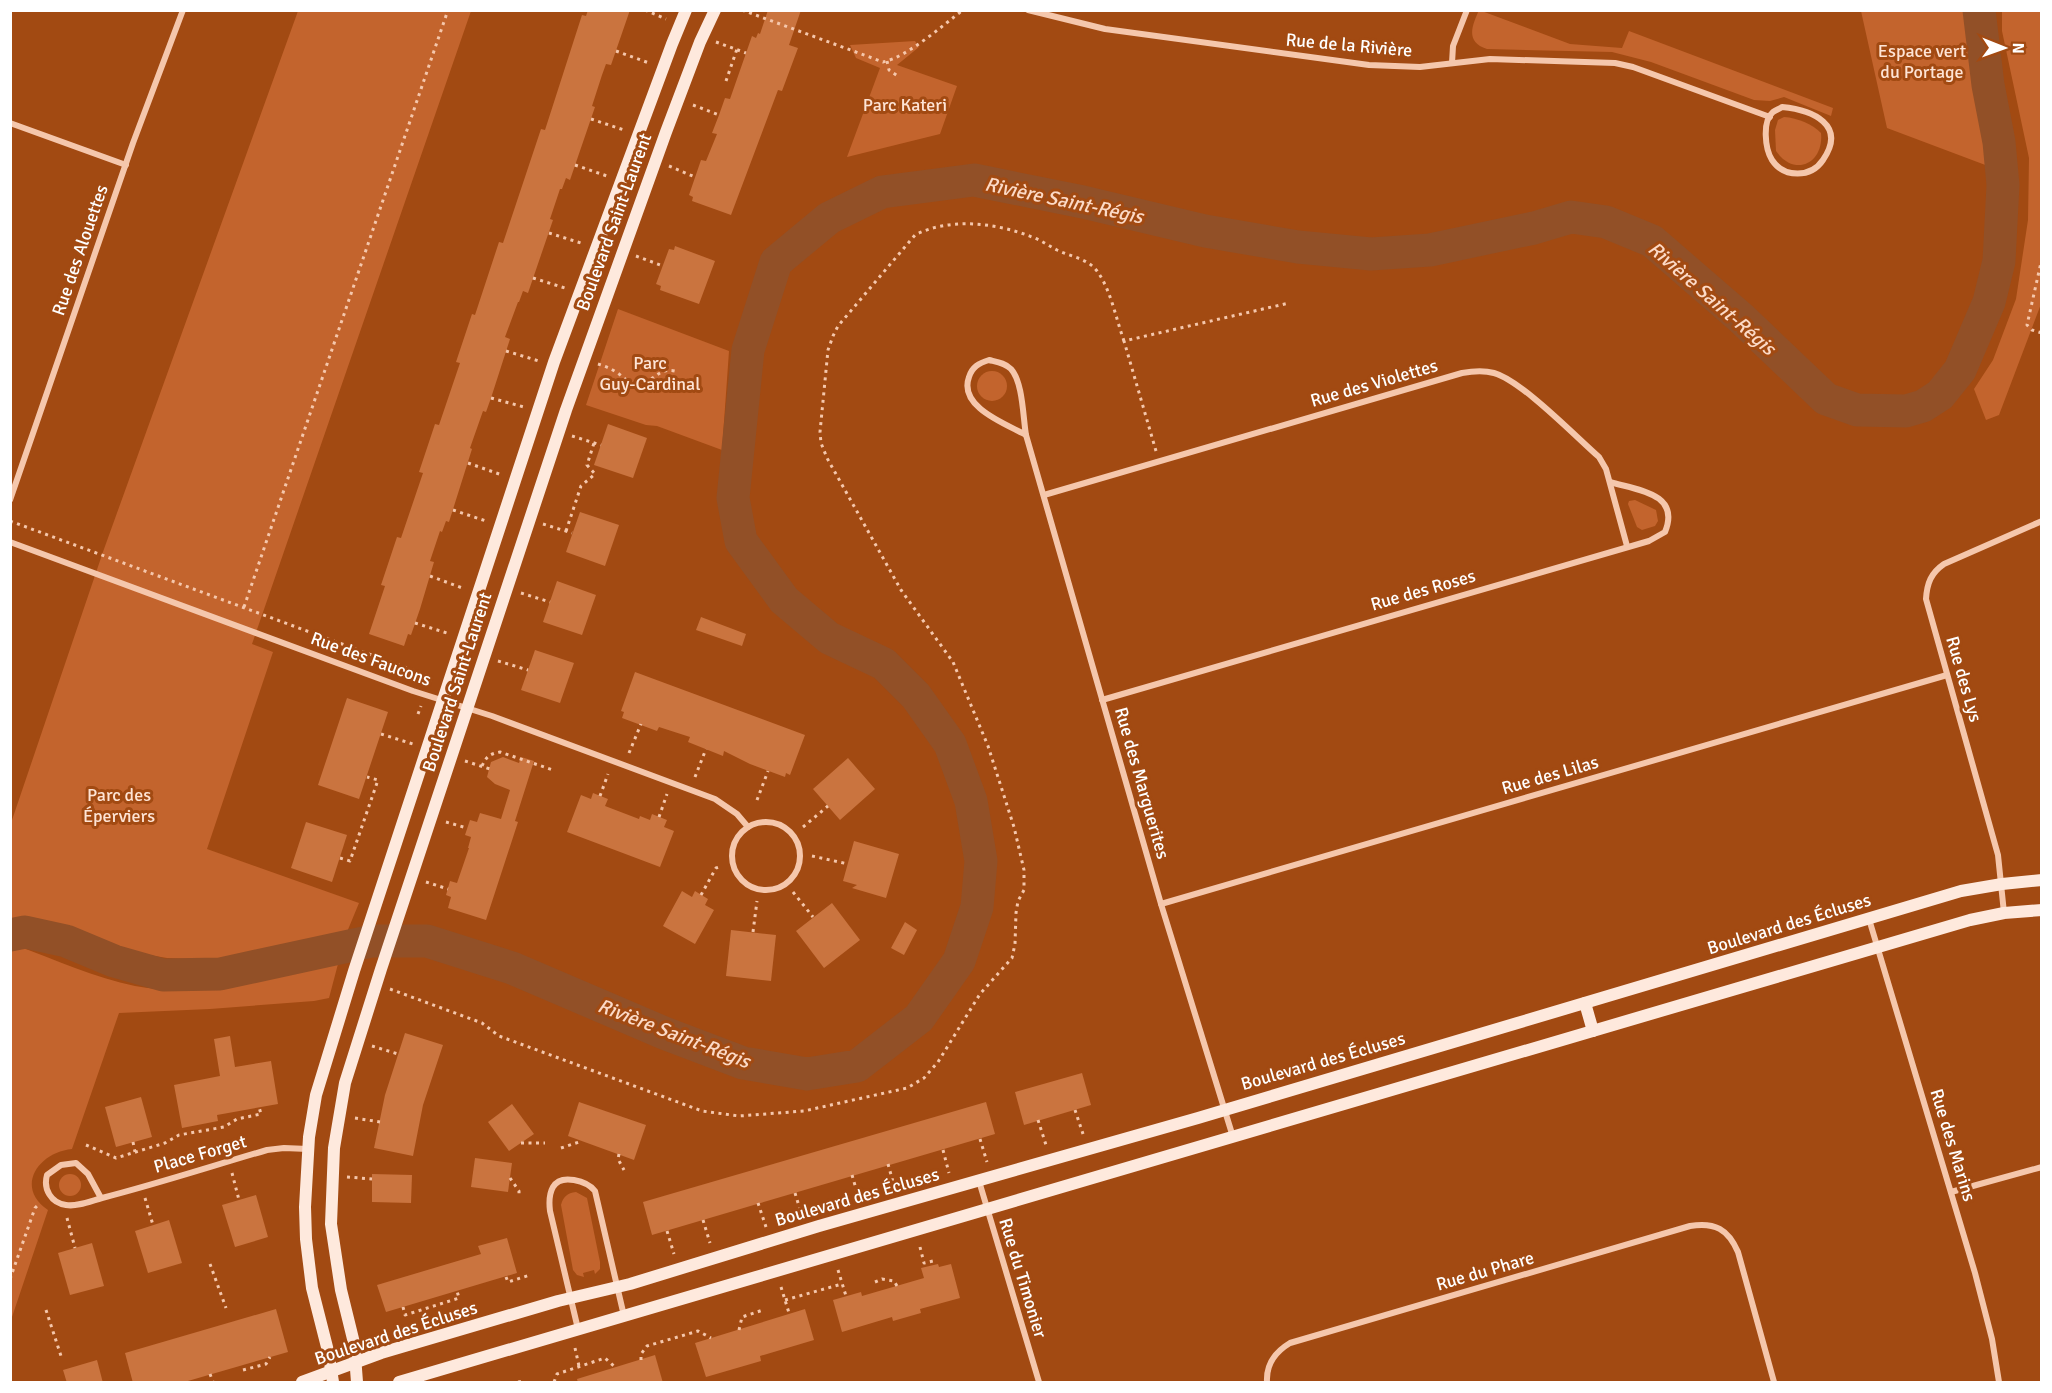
<svg xmlns="http://www.w3.org/2000/svg" width="2052" height="1393" font-family="Signika,sans-serif">
<rect width="100%" height="100%" fill="#a24a12"/>
<g fill="#c3642d">
<path d="M 1479,10 L 1570,44 L 1622,48 L 1629,31 L 1833,108 L 1831,116 L 1784,97 L 1770,101 L 1754,100 L 1651,62 L 1612,52 L 1487,49 C 1465,42 1472,26 1479,10 Z"/>
<path d="M 298,11 L 471,11 L 252,644 L 273,652 L 207,849 L 359,903 L 347,932 L 286,950 L 231,958 L 194,959 L 167,958 L 125,951 L 95,943 L 53,925 L 25,922 L 11,923 L 11,823 L 104,549 Z"/>
<path d="M 1861,11 L 1966,11 C 1969,63 1982,114 1988,166 L 1887,128 Z"/>
<path d="M 2002,11 L 2041,11 L 2041,304 L 1999,415 L 1986,420 L 1974,389 L 1993,360 L 2016,299 L 2028,220 L 2029,158 L 2002,31 Z"/>
<path d="M 915,41 L 919,47 L 897,65 L 957,86 L 940,134 L 847,157 L 880,68 L 856,58 L 850,45 Z"/>
<path d="M 1784,117 C 1798,118 1812,124 1821,133 C 1824,163 1795,178 1776,151 L 1775,130 L 1778,120 Z"/>
<path d="M 618,309 L 729,351 L 722,450 L 657,426 L 646,425 L 586,405 Z"/>
<circle cx="992" cy="386" r="15"/>
<path d="M 1635,500 L 1656,510 L 1658,521 L 1655,526 L 1642,530 L 1637,527 L 1628,504 L 1629,501 Z"/>
<path d="M 18,946 C 56,960 95,978 135,986 C 203,999 271,977 338,964 L 329,998 L 314,1001 L 210,1009 L 119,1013 L 72,1149 C 39,1152 14,1187 48,1210 L 11,1320 L 10,947 Z"/>
<circle cx="70" cy="1185" r="11"/>
<path d="M 576,1192 L 587,1198 L 600,1262 L 600,1269 L 595,1274 L 594,1270 L 583,1273 L 584,1277 L 577,1275 L 573,1270 L 561,1205 C 563,1197 567,1193 576,1192 Z"/>
</g>
<g fill="none" stroke-linecap="round" stroke-linejoin="round">
<path stroke="#925027" stroke-width="33" d="M 10,935 L 25,932 L 66,941 L 114,961 L 163,975 L 220,974 L 372,941 L 427,941 L 512,968 L 664,1033 L 743,1063 L 807,1074 L 857,1066 L 919,1018 L 959,961 L 977,907 L 981,861 L 971,801 L 950,744 L 916,696 L 884,664 L 829,638 L 784,600 L 741,541 L 733,498 L 748,350 L 776,262 L 829,218 L 882,192 L 974,180 L 1083,202 L 1205,231 L 1298,247 L 1371,254 L 1430,250 L 1534,228 L 1571,217 L 1606,222 L 1652,241 L 1741,318 L 1826,399 L 1857,410 L 1906,411 L 1923,406 L 1940,395 L 1960,370 L 1989,302 L 1999,261 L 2003,185 L 1999,142 L 1988,85 L 1979,10"/>
</g>
<g fill="#ca743f">
<path d="M 588,10 L 630,10 L 611,65 L 606,64 L 602,75 L 592,106 L 595,107 L 570,180 L 566,178 L 562,189 L 560,189 L 550,219 L 553,220 L 528,293 L 523,291 L 519,302 L 518,302 L 505,337 L 510,339 L 491,398 L 486,412 L 483,411 L 470,448 L 472,449 L 449,522 L 446,521 L 442,532 L 440,531 L 430,561 L 434,562 L 420,609 L 411,635 L 408,634 L 404,646 L 369,634 L 385,586 L 381,585 L 397,537 L 401,538 L 423,473 L 419,472 L 435,424 L 439,425 L 460,363 L 456,362 L 472,314 L 475,315 L 499,242 L 503,243 L 541,129 L 545,130 L 582,15 L 586,16 Z"/>
<path d="M 768,10 L 801,10 L 789,45 L 798,48 L 782,91 L 778,90 L 731,215 L 692,201 L 693,197 L 689,195 L 701,160 L 706,161 L 717,134 L 712,133 L 719,115 L 725,98 L 730,99 L 752,36 L 756,38 L 758,33 L 760,34 Z"/>
<path d="M 675,246 L 715,261 L 699,304 L 660,290 L 661,286 L 656,284 L 669,249 L 674,250 Z"/>
<path d="M 608,424 L 647,438 L 633,478 L 594,465 Z"/>
<path d="M 580,512 L 619,525 L 605,566 L 566,552 Z"/>
<path d="M 557,581 L 596,595 L 582,635 L 543,622 Z"/>
<path d="M 701,617 L 746,634 L 742,646 L 696,630 Z"/>
<path d="M 535,650 L 574,663 L 560,703 L 521,690 Z"/>
<path d="M 635,672 L 805,735 L 790,775 L 786,773 L 785,777 L 750,764 L 724,751 L 723,756 L 688,742 L 690,737 L 659,727 L 657,731 L 622,718 L 624,712 L 621,711 Z"/>
<path d="M 347,698 L 388,712 L 359,799 L 318,785 Z"/>
<path d="M 503,757 L 519,763 L 521,757 L 534,761 L 515,821 L 518,822 L 486,920 L 448,908 L 451,897 L 446,895 L 450,881 L 457,883 L 469,848 L 468,848 L 471,837 L 465,835 L 470,820 L 477,822 L 480,813 L 501,819 L 510,790 L 495,784 L 487,777 L 491,762 Z"/>
<path d="M 848,758 L 875,789 L 840,820 L 813,789 Z"/>
<path d="M 593,793 L 608,799 L 605,806 L 639,819 L 640,816 L 650,820 L 652,814 L 667,820 L 664,827 L 674,831 L 660,867 L 567,832 L 581,795 L 591,799 Z"/>
<path d="M 306,822 L 347,835 L 332,882 L 291,868 Z"/>
<path d="M 854,841 L 899,854 L 886,898 L 852,888 L 857,885 L 843,881 Z"/>
<path d="M 682,891 L 692,897 L 695,891 L 708,899 L 705,905 L 714,910 L 695,944 L 663,926 Z"/>
<path d="M 832,903 L 860,940 L 824,968 L 796,931 Z"/>
<path d="M 905,922 L 917,930 L 904,955 L 891,948 Z"/>
<path d="M 731,930 L 776,935 L 771,981 L 726,976 Z"/>
<path d="M 405,1033 L 443,1045 L 423,1105 L 413,1156 L 374,1148 L 385,1095 Z"/>
<path d="M 230,1036 L 235,1067 L 271,1061 L 278,1104 L 217,1115 L 218,1121 L 182,1128 L 174,1085 L 220,1076 L 214,1039 Z"/>
<path d="M 1082,1073 L 1091,1105 L 1024,1125 L 1015,1092 Z"/>
<path d="M 141,1097 L 152,1137 L 116,1147 L 105,1107 Z"/>
<path d="M 579,1102 L 646,1125 L 634,1160 L 568,1136 Z"/>
<path d="M 986,1102 L 995,1134 L 652,1235 L 643,1202 Z"/>
<path d="M 512,1104 L 534,1134 L 509,1151 L 488,1122 Z"/>
<path d="M 475,1158 L 512,1163 L 508,1192 L 471,1187 Z"/>
<path d="M 372,1174 L 412,1175 L 411,1203 L 372,1202 Z"/>
<path d="M 256,1195 L 268,1237 L 235,1247 L 222,1205 Z"/>
<path d="M 169,1220 L 182,1263 L 148,1273 L 135,1231 Z"/>
<path d="M 507,1238 L 517,1273 L 386,1312 L 377,1285 L 481,1254 L 478,1246 Z"/>
<path d="M 92,1243 L 104,1286 L 70,1295 L 58,1253 Z"/>
<path d="M 938,1264 L 939,1267 L 951,1264 L 960,1298 L 920,1309 L 921,1313 L 893,1321 L 892,1317 L 842,1332 L 833,1300 L 861,1292 L 862,1296 L 924,1278 L 921,1268 Z"/>
<path d="M 276,1309 L 288,1352 L 181,1383 L 133,1383 L 125,1353 Z"/>
<path d="M 805,1309 L 814,1340 L 760,1356 L 761,1361 L 706,1377 L 695,1343 Z"/>
<path d="M 655,1355 L 663,1383 L 578,1383 L 577,1379 Z"/>
<path d="M 97,1360 L 103,1383 L 67,1383 L 63,1370 Z"/>
</g>
<g fill="none" stroke-linecap="round" stroke-linejoin="round">
<g stroke="#f5c7ac" stroke-width="3" stroke-dasharray="3 4.5" stroke-linecap="butt">
<path d="M 645,10 L 666,19"/>
<path d="M 742,10 L 883,62 C 907,57 942,26 963,10"/>
<path d="M 716,42 L 746,53"/>
<path d="M 616,51 L 649,63"/>
<path d="M 887,61 L 889,70 L 899,77"/>
<path d="M 726,81 L 737,49"/>
<path d="M 693,105 L 719,115"/>
<path d="M 591,119 L 624,130"/>
<path d="M 575,165 L 607,176"/>
<path d="M 669,166 L 695,177"/>
<path d="M 549,233 L 581,243"/>
<path d="M 636,256 L 663,266"/>
<path d="M 2042,258 L 2027,325 L 2032,330 L 2042,333"/>
<path d="M 533,278 L 565,288"/>
<path d="M 506,351 L 539,361"/>
<path d="M 598,364 C 604,366 610,368 616,372 C 623,376 627,383 636,384 C 652,386 656,367 675,371"/>
<path d="M 491,398 L 524,407"/>
<path d="M 572,436 L 601,445"/>
<path d="M 1156,451 L 1124,341 L 1289,303"/>
<path d="M 468,463 L 502,475"/>
<path d="M 453,510 L 486,521"/>
<path d="M 10,521 L 431,677 L 429,683"/>
<path d="M 543,524 L 572,533"/>
<path d="M 566,531 L 581,486 L 595,474 L 587,465 L 594,443"/>
<path d="M 430,576 L 465,589"/>
<path d="M 521,593 L 550,602"/>
<path d="M 244,607 L 448,10"/>
<path d="M 415,623 L 450,634"/>
<path d="M 498,661 L 528,670"/>
<path d="M 418,714 L 421,706"/>
<path d="M 381,734 L 413,744"/>
<path d="M 629,753 L 641,724"/>
<path d="M 465,761 L 490,769"/>
<path d="M 482,766 C 486,757 489,754 500,752 L 553,770"/>
<path d="M 695,777 L 706,749"/>
<path d="M 600,796 L 608,774"/>
<path d="M 757,800 L 768,771"/>
<path d="M 659,817 L 667,794"/>
<path d="M 446,822 L 467,828"/>
<path d="M 803,827 L 828,806"/>
<path d="M 812,856 L 848,864"/>
<path d="M 340,858 L 350,861 L 378,780 L 367,777"/>
<path d="M 426,882 L 448,889"/>
<path d="M 793,892 L 813,917"/>
<path d="M 701,895 L 716,868 L 719,867"/>
<path d="M 753,932 L 757,901"/>
<path d="M 390,989 L 482,1023 L 499,1036 L 702,1111 L 739,1116 L 804,1111 L 907,1088 L 924,1078 L 938,1062 L 980,994 L 1012,958 L 1015,944 L 1016,913 L 1018,901 L 1024,890 L 1024,870 L 1014,827 L 988,746 L 953,662 L 901,590 L 827,458 L 821,443 L 820,432 L 828,350 L 833,336 L 838,326 L 915,235 C 950,217 997,223 1032,237 C 1041,240 1049,246 1057,250 C 1071,257 1087,258 1097,271 C 1111,290 1116,319 1124,341"/>
<path d="M 372,1046 L 398,1054"/>
<path d="M 1075,1110 L 1083,1134"/>
<path d="M 355,1118 L 380,1122"/>
<path d="M 1038,1120 L 1046,1145"/>
<path d="M 980,1139 L 987,1162"/>
<path d="M 133,1142 L 135,1152"/>
<path d="M 521,1143 L 545,1143"/>
<path d="M 86,1145 L 116,1158 L 165,1143 L 179,1135 L 224,1127 L 237,1119 L 261,1114 L 259,1107"/>
<path d="M 561,1148 L 582,1141"/>
<path d="M 943,1150 L 949,1173"/>
<path d="M 619,1154 L 618,1159 L 624,1170"/>
<path d="M 888,1164 L 895,1189"/>
<path d="M 232,1173 L 239,1200"/>
<path d="M 852,1175 L 859,1199"/>
<path d="M 347,1177 L 372,1179"/>
<path d="M 510,1178 L 519,1191 L 519,1197"/>
<path d="M 795,1193 L 802,1216"/>
<path d="M 145,1198 L 153,1225"/>
<path d="M 758,1203 L 766,1227"/>
<path d="M 67,1218 L 75,1248"/>
<path d="M 703,1220 L 710,1243"/>
<path d="M 667,1231 L 674,1254"/>
<path d="M 920,1247 L 924,1263 L 933,1261 L 934,1265"/>
<path d="M 210,1264 L 226,1308"/>
<path d="M 838,1270 L 846,1296"/>
<path d="M 506,1277 L 508,1282 L 530,1275"/>
<path d="M 10,1279 L 35,1208 L 40,1203"/>
<path d="M 875,1282 L 882,1279 L 894,1281 L 897,1286"/>
<path d="M 781,1287 L 789,1313"/>
<path d="M 785,1300 L 842,1284"/>
<path d="M 403,1307 L 405,1315 L 459,1298 L 457,1291"/>
<path d="M 46,1310 L 61,1356"/>
<path d="M 739,1330 L 742,1317 L 763,1310"/>
<path d="M 575,1348 L 579,1366"/>
<path d="M 641,1360 L 641,1354 L 647,1346 L 698,1331 L 711,1338"/>
<path d="M 243,1370 L 266,1364 L 270,1357"/>
<path d="M 210,1374 L 213,1382"/>
<path d="M 518,1382 L 525,1381"/>
<path d="M 554,1382 L 557,1374 L 605,1358 L 615,1367"/>
</g>
<g stroke="#f5c7ac" stroke-width="6">
<path d="M 1028,10 L 1105,29 L 1369,65 L 1420,67 L 1490,59 L 1615,63 L 1633,67 L 1770,117"/>
<path d="M 1452,63 L 1453,46 L 1467,10"/>
<path d="M 1782,107 C 1813,110 1847,125 1823,160 C 1811,178 1784,178 1772,160 C 1765,149 1762,121 1773,112 C 1776,110 1779,109 1782,107 Z"/>
<path d="M 10,123 L 126,165"/>
<path d="M 989,360 C 997,362 1005,363 1011,369 C 1023,382 1023,418 1026,435 C 1006,424 958,407 969,377 C 972,367 979,363 989,360 Z"/>
<path d="M 1026,435 L 1161,904 L 1233,1137"/>
<path d="M 1044,495 L 1462,373 C 1473,371 1483,370 1494,373 C 1522,381 1575,436 1599,457 L 1606,469 L 1627,546"/>
<path d="M 10,500 L 133,143 L 183,10"/>
<path d="M 10,542 L 413,691 L 492,716 L 715,799 L 737,814 L 748,827"/>
<path d="M 1102,700 L 1649,541 L 1665,532 C 1681,493 1637,490 1610,482"/>
<circle cx="766" cy="856" r="34"/>
<path d="M 1161,904 L 1947,675"/>
<path d="M 2004,913 L 1998,855 L 1926,599 C 1927,583 1931,573 1944,564 L 2042,521"/>
<path d="M 1869,919 L 1975,1273 L 1992,1339 L 1999,1382"/>
<path d="M 979,1181 L 1039,1382"/>
<path d="M 1951,1192 L 2042,1167"/>
<path d="M 101,1198 L 88,1174 L 76,1163 L 61,1165 L 47,1175 C 43,1189 51,1203 66,1205 C 77,1207 91,1201 102,1198 C 157,1184 212,1166 267,1150 L 284,1148 L 308,1149"/>
<path d="M 578,1329 L 550,1211 C 549,1203 549,1194 553,1187 C 561,1173 587,1181 595,1191 L 624,1316"/>
<path d="M 1267,1382 C 1266,1364 1275,1352 1290,1343 L 1690,1226 C 1715,1222 1728,1229 1738,1252 L 1774,1382"/>
</g>
<g stroke="#fee9dd" stroke-width="12">
<path d="M 1585,1003 L 1593,1031"/>
<path d="M 302,1382 L 381,1353 L 558,1301 L 630,1284 L 819,1226 L 1198,1118 L 1961,891 L 2002,884 L 2042,880"/>
<path d="M 333,1382 L 328,1351 L 312,1288 L 306,1239 L 305,1207 L 309,1137 L 316,1095 L 354,971 L 554,362 L 672,44 L 686,10"/>
<path d="M 357,1382 L 354,1343 L 341,1290 L 331,1224 L 334,1148 L 345,1083 L 381,969 L 566,410 L 666,132 L 700,42 L 715,10"/>
<path d="M 399,1382 L 1970,920 L 2004,913 L 2042,910"/>
</g>
</g>
<g text-anchor="middle" stroke-width="6" stroke-linejoin="round" paint-order="stroke">
<g font-size="18" fill="#fff" stroke="#a24a12">
<text transform="translate(1349 45) rotate(5)" y="6">Rue de la Rivière</text>
<text transform="translate(614 222) rotate(-70)" y="6">Boulevard Saint-Laurent</text>
<text transform="translate(80 250) rotate(-71)" y="6">Rue des Alouettes</text>
<text transform="translate(1374 383) rotate(-16)" y="6">Rue des Violettes</text>
<text transform="translate(1423 590) rotate(-16)" y="6">Rue des Roses</text>
<text transform="translate(371 659) rotate(20)" y="6">Rue des Faucons</text>
<text transform="translate(1964 679) rotate(74)" y="6">Rue des Lys</text>
<text transform="translate(457 682) rotate(-72)" y="6">Boulevard Saint-Laurent</text>
<text transform="translate(1550 775) rotate(-16)" y="6">Rue des Lilas</text>
<text transform="translate(1142 783) rotate(74)" y="6">Rue des Marguerites</text>
<text transform="translate(1789 924) rotate(-17)" y="6">Boulevard des Écluses</text>
<text transform="translate(1323 1061) rotate(-16)" y="6">Boulevard des Écluses</text>
<text transform="translate(1953 1145) rotate(73)" y="6">Rue des Marins</text>
<text transform="translate(200 1154) rotate(-16)" y="6">Place Forget</text>
<text transform="translate(857 1197) rotate(-16)" y="6">Boulevard des Écluses</text>
<text transform="translate(1485 1271) rotate(-16)" y="6">Rue du Phare</text>
<text transform="translate(1023 1278) rotate(73)" y="6">Rue du Timonier</text>
<text transform="translate(396 1333) rotate(-18)" y="6">Boulevard des Écluses</text>
</g>
<g font-size="18" fill="#fee4d5" stroke="#a24a12">
<text x="1922" y="57">Espace vert<tspan x="1922" dy="21">du Portage</tspan></text>
<text x="905" y="111">Parc Kateri</text>
<text x="650" y="369">Parc<tspan x="650" dy="21">Guy-Cardinal</tspan></text>
<text x="119" y="801">Parc des<tspan x="119" dy="21">Éperviers</tspan></text>
</g>
<g font-size="20" font-style="italic" fill="#fcdac7" stroke="#a24a12">
<text transform="translate(1064 200) rotate(12)" y="7">Rivière Saint-Régis</text>
<text transform="translate(1712 298) rotate(41)" y="7">Rivière Saint-Régis</text>
<text transform="translate(674 1033) rotate(21)" y="7">Rivière Saint-Régis</text>
</g>
</g>
<rect width="2052" height="1393" fill="none" stroke="#ffffff" stroke-width="24"/>
<g transform="translate(2004 48) rotate(91)" stroke="#a24a12" stroke-width="4.5" paint-order="stroke">
<path d="M0-4.5L10 22L0 15L-10 22Z" fill="#ffffff"/>
<text y="-9" font-size="16" font-weight="bold" text-anchor="middle" fill="#ffffff">N</text>
</g>
</svg>
